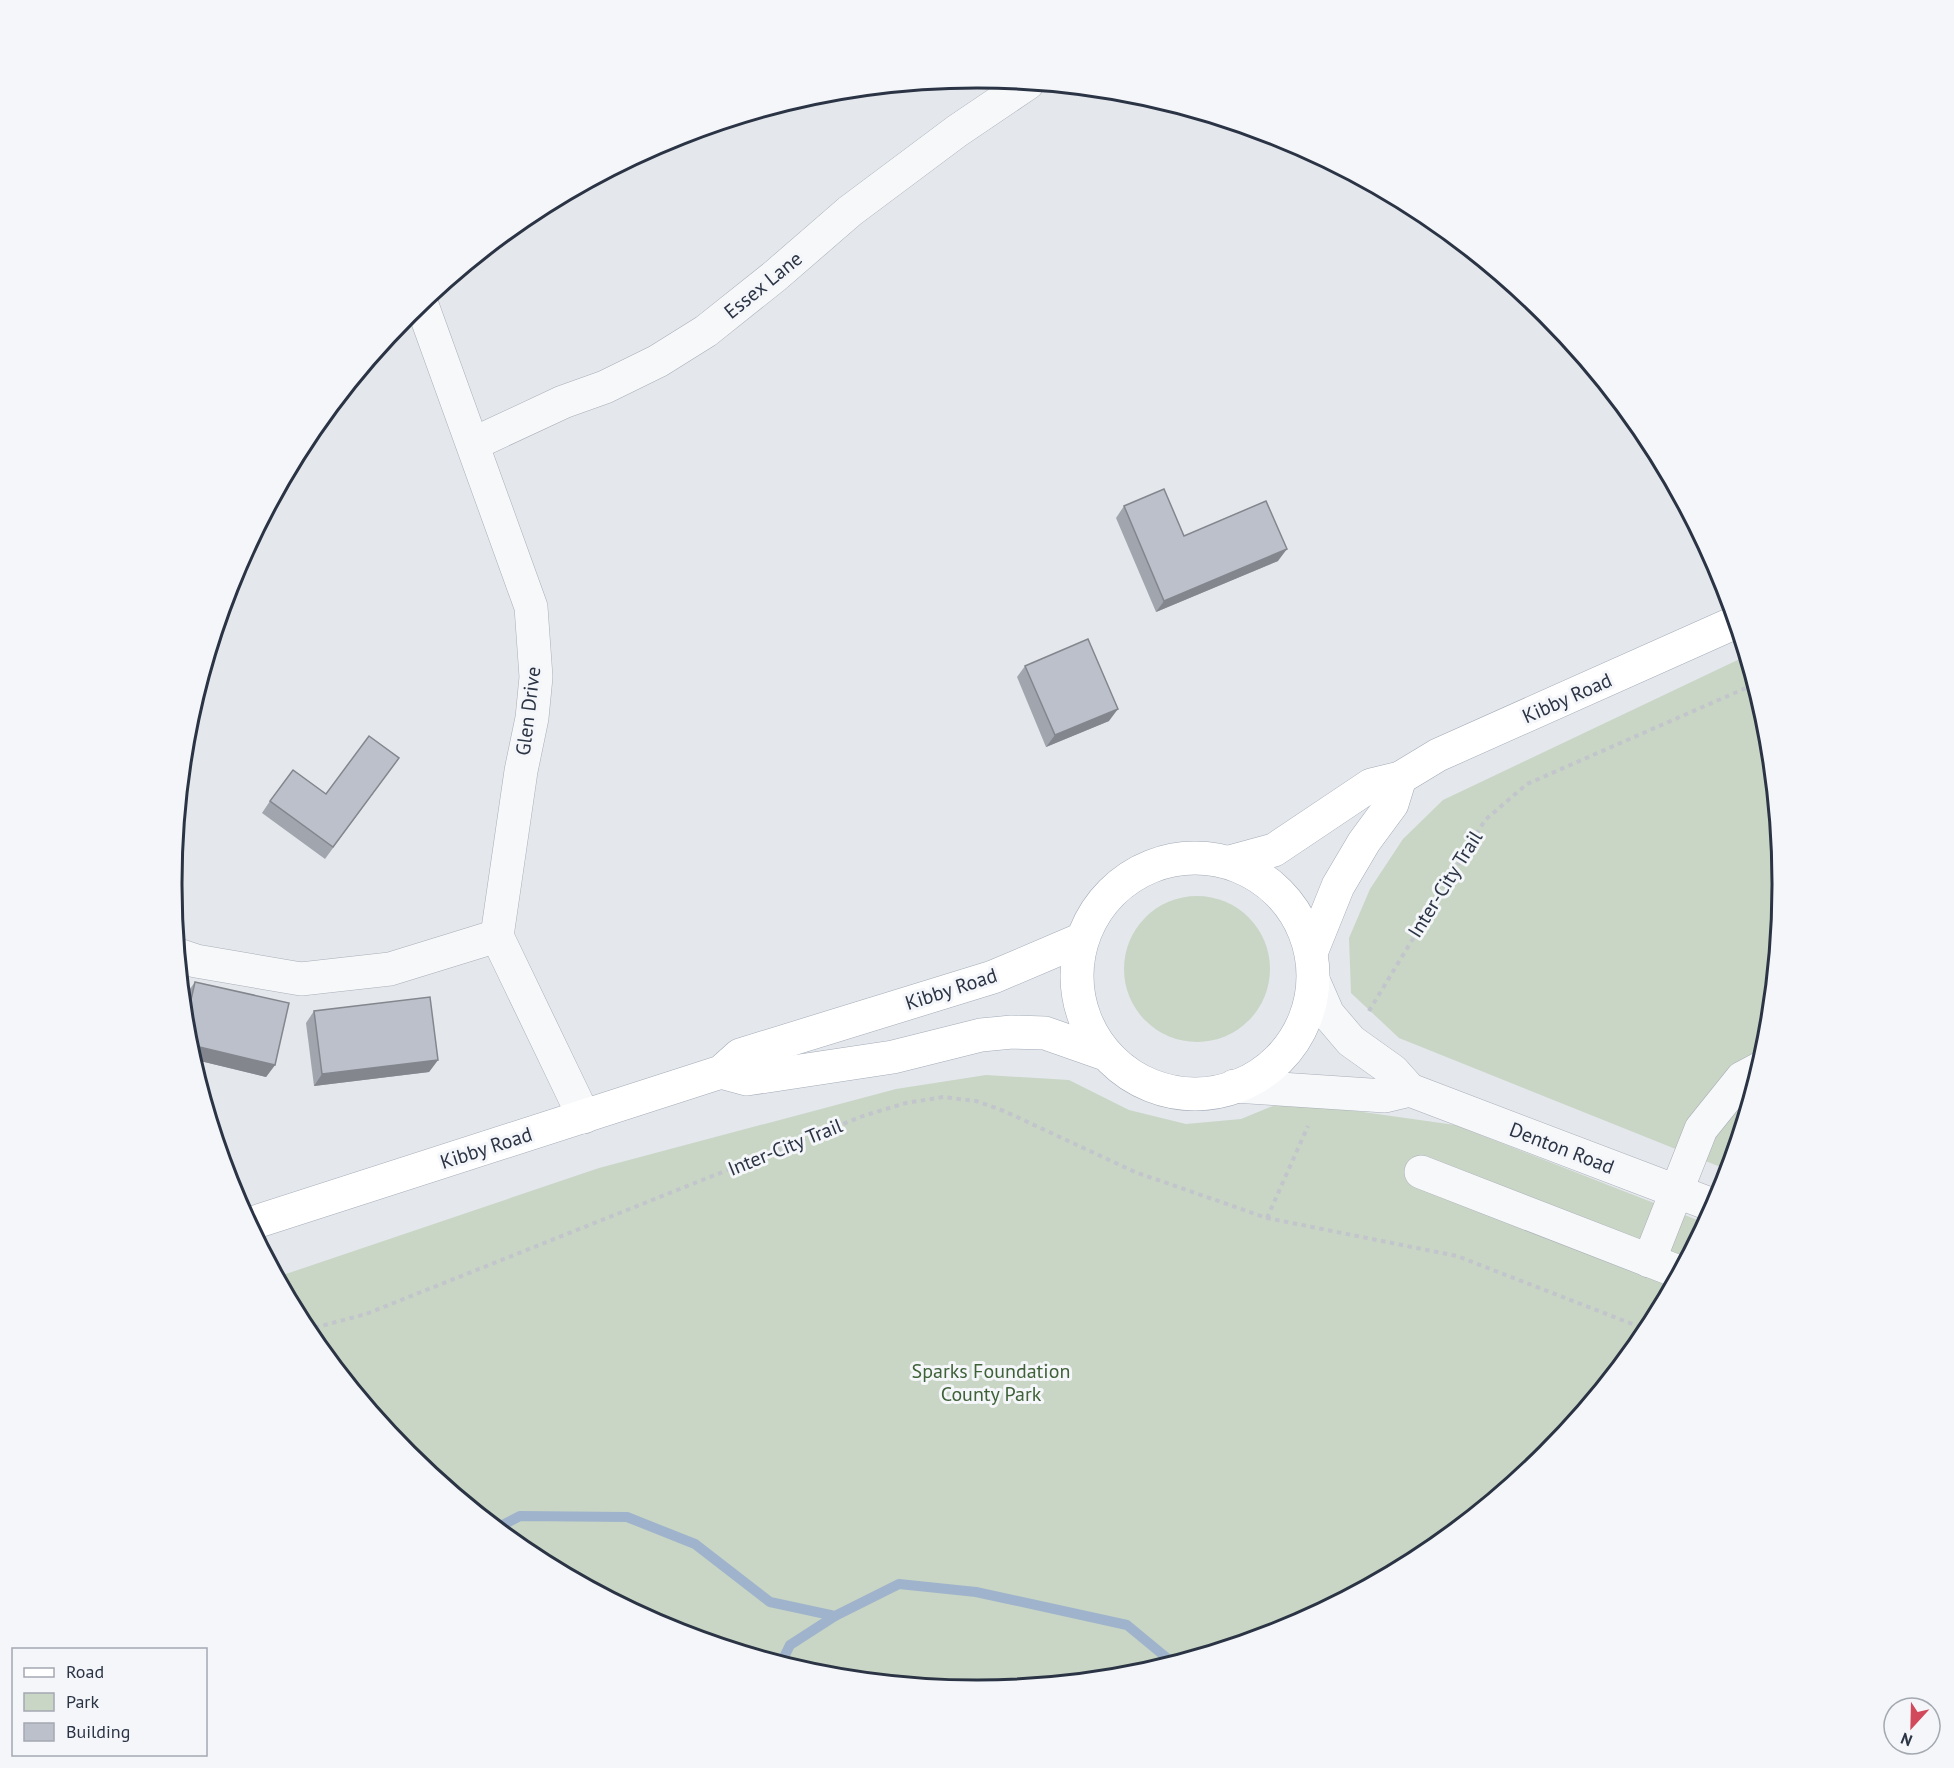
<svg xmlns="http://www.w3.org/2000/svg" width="1954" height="1768" font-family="'PT Sans',sans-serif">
<rect width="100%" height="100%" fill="#e4e7ec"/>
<g fill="#c9d6c5">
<path d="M 1746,656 L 1768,727 L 1783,884 L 1767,1042 L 1728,1170 L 1399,1038 L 1351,993 L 1349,938 L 1370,889 L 1403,839 L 1443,800 Z"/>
<circle cx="1197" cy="969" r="73"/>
<path d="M 986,1075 L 1069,1080 L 1129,1110 L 1186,1124 L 1241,1119 L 1285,1101 L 1455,1125 L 1705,1223 L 1647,1332 L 1547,1454 L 1425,1554 L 1285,1629 L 1134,1675 L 977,1690 L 819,1674 L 668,1629 L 529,1554 L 407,1454 L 307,1332 L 277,1277 L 599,1168 L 896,1089 Z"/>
</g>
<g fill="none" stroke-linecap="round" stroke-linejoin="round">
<g stroke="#9fb4cc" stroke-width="10">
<path d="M 497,1528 L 520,1516 L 627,1517 L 695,1544 L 770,1602 L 835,1616 L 899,1584 L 976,1592 L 1127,1625 L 1173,1663"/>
<path d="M 781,1663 L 790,1645 L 835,1616"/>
</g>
<defs>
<g id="minor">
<path d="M 421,302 L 531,607 L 536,677 L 532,718 L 521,771 L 497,936 L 584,1117"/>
<path d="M 473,444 L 563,402 L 605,387 L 658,361 L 706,331 L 775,276 L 850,211 L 957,131 L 1028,83"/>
<path d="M 178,955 L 196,961 L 301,979 L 390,969 L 497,936"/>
<path d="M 1314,982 L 1328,1014 L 1351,1041 L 1393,1071 L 1410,1090 L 1715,1206"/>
<path d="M 1234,1086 L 1385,1096 L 1410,1090"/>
<path d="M 1421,1172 L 1679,1272"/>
<path d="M 1649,1261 L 1701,1129 L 1742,1078 L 1759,1069"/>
</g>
<g id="major">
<circle cx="1195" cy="976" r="118"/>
<path d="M 1230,862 L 1274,850 L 1371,785 L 1400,778 L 1438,755 L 1736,622"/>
<path d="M 1313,948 L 1338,886 L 1364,842 L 1392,804 L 1400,778"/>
<path d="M 721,1072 L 747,1079 L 893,1057 L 981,1035 L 1012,1032 L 1045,1033 L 1102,1053"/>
<path d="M 249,1224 L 721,1072 L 740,1055 L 993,977 L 1080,940"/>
</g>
</defs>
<use href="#minor" stroke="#a9aeb7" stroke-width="34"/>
<use href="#major" stroke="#a3abb8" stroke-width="34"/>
<g stroke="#c2c5cb" stroke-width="4" stroke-dasharray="4.5 4.5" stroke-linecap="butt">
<path d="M 1369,1011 L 1485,820 L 1527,784 L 1755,684"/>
<path d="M 1267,1218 L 1308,1126"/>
<path d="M 306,1330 L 366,1314 L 863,1116 L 906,1103 L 943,1097 L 976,1101 L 1004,1111 L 1135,1172 L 1267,1218 L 1457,1256 L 1648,1330"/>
</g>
<use href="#minor" stroke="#f7f8fa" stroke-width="33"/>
<use href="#major" stroke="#fff" stroke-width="33"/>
</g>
<g fill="#a1a5ae">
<path d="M 1124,506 L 1184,536 L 1278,561 L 1156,612 L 1116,518 Z"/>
<path d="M 1025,666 L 1109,721 L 1046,747 L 1017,677 Z"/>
<path d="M 399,758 L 325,859 L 262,813 L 270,801 L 326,794 Z"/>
<path d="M 195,982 L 275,1065 L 266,1077 L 192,1059 L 186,1041 L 183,1009 L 187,993 Z"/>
<path d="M 314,1011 L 438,1060 L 429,1072 L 314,1086 L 306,1023 Z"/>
</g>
<g fill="#83868d">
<path d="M 1287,549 L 1278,561 L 1156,612 L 1164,601 Z"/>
<path d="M 1118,709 L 1109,721 L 1046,747 L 1055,735 Z"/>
<path d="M 187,1044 L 275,1065 L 266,1077 L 192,1059 Z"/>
<path d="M 438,1060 L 429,1072 L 314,1086 L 322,1074 Z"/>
</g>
<g fill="#bbc0ca" stroke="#83868d" stroke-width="1.5">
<path d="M 1164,489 L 1184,536 L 1266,501 L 1287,549 L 1164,601 L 1124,506 Z"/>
<path d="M 1088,639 L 1118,709 L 1055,735 L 1025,666 Z"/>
<path d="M 369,736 L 399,758 L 333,847 L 270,801 L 293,770 L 326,794 Z"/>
<path d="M 195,982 L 289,1003 L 275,1065 L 187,1044 L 185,1026 Z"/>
<path d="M 430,997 L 438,1060 L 322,1074 L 314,1011 Z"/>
</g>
<g text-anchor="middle" stroke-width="6" stroke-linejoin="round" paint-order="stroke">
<g font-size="20" fill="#2b3445" stroke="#f4f6f9">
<text transform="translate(763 285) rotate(-39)" y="7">Essex Lane</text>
<text transform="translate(1567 698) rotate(-24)" y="7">Kibby Road</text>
<text transform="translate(528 711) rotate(-83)" y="7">Glen Drive</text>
<text transform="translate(1445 884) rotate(-58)" y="7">Inter-City Trail</text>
<text transform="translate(951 989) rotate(-18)" y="7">Kibby Road</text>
<text transform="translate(785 1147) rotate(-22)" y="7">Inter-City Trail</text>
<text transform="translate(486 1148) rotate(-18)" y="7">Kibby Road</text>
<text transform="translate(1562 1148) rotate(21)" y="7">Denton Road</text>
</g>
<g font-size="20" fill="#3f6138" stroke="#f4f6f9">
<text x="991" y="1378">Sparks Foundation<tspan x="991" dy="23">County Park</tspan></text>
</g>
</g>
<path d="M0 0H1954V1768H0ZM977 88H977A795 795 0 0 1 1772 883V885A795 795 0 0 1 977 1680H977A795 795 0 0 1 182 885V883A795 795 0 0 1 977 88Z" fill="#f4f6f9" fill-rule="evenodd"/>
<path fill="none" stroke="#2b3445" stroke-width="3" d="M977 88H977A795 795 0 0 1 1772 883V885A795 795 0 0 1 977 1680H977A795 795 0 0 1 182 885V883A795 795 0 0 1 977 88Z"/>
<rect x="12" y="1648" width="195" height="108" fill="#f4f6f9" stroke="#a4a8b1" stroke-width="1.5"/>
<rect x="24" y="1668" width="30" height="9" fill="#ffffff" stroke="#a4a8b1" stroke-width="1.5"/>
<text x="66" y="1678" font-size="18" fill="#2b3445">Road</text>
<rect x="24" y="1693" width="30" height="18" fill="#c9d6c5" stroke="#a4a8b1" stroke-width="1.5"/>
<text x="66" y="1708" font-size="18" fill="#2b3445">Park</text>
<rect x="24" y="1723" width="30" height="18" fill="#bbc0ca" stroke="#a4a8b1" stroke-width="1.5"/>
<text x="66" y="1738" font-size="18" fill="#2b3445">Building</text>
<g transform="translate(1912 1726) rotate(202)"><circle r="28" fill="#f4f6f9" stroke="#a4a8b1" stroke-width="1.5"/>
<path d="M0-4.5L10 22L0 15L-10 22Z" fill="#d1495b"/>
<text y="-9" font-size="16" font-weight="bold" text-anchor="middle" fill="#2b3445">N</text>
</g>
</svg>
